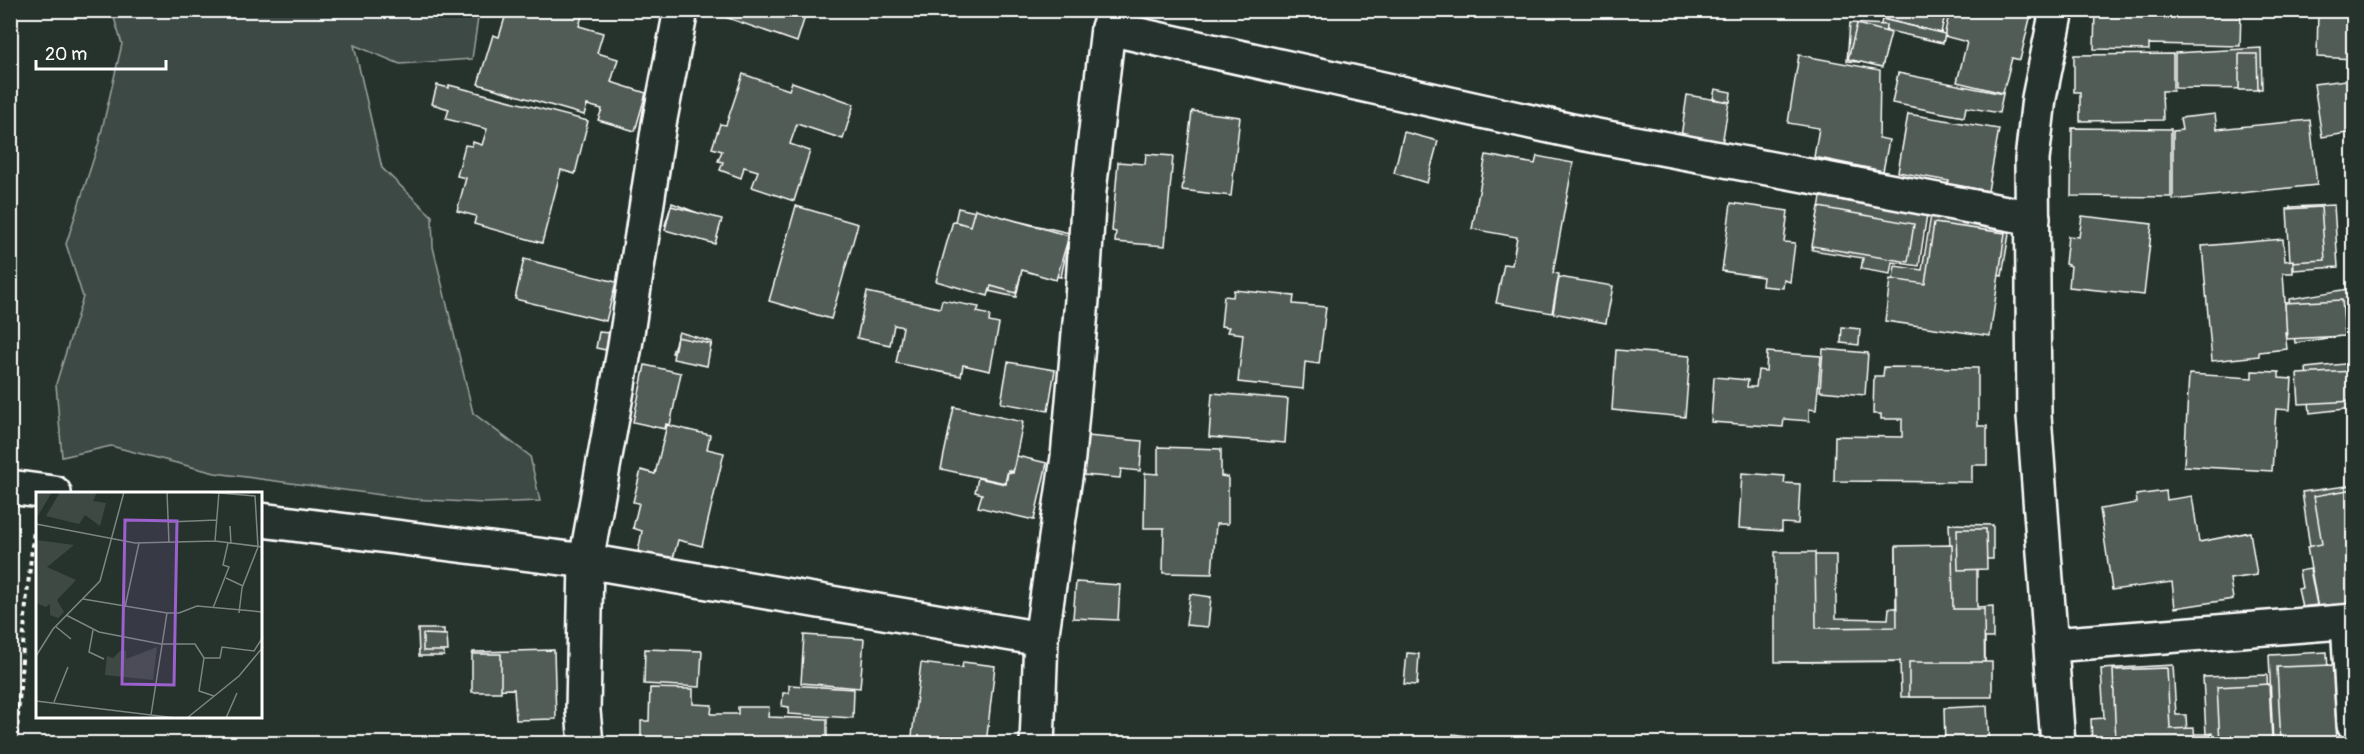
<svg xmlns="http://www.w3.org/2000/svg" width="2364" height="754" font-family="Pangolin,sans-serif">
<rect width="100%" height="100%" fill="#26332d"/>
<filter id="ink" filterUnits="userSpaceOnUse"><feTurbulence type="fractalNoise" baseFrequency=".0167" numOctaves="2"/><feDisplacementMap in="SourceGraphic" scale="12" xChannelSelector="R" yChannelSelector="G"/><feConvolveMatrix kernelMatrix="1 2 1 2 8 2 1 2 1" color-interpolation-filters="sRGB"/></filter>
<g filter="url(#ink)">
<path fill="#3e4944" stroke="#9ea4a2" stroke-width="1.5" d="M 112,11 L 479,11 L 472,59 L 400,64 L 354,45 L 382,168 L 432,216 L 433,247 L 473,413 L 530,456 L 540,501 L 484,503 L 412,499 L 215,473 L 111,446 L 62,457 L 56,384 L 83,297 L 66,244 L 99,142 L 122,44 Z"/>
<g fill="#515c57" stroke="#fff" stroke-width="1.5">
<path d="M 518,10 L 563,10 L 582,16 L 579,26 L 603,33 L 597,53 L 618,59 L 611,82 L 646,93 L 635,131 L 598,120 L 602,109 L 587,105 L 584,115 L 478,84 L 493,35 L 499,37 L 507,11 L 517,14 Z"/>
<path d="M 705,10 L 807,10 L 797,42 Z"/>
<path d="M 1885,10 L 1946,10 L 1941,33 L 1883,19 Z"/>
<path d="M 1950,10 L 2032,10 L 2020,60 L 2012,58 L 2003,93 L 1957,82 L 1967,42 L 1944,36 Z"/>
<path d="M 2095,10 L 2241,10 L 2240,46 L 2149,44 L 2149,50 L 2094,49 Z"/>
<path d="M 2318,10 L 2354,10 L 2354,59 L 2317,57 Z"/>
<path d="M 1882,19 L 1945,34 L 1943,43 L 1880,29 Z"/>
<path d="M 1850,23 L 1886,25 L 1883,64 L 1847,61 Z"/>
<path d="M 1857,24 L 1891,33 L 1882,67 L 1848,59 Z"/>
<path d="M 2261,48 L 2262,89 L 2175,88 L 2175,53 Z"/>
<path d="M 2173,54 L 2173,91 L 2162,91 L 2163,120 L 2080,121 L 2080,92 L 2074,92 L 2074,55 Z"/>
<path d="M 2239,54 L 2257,54 L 2258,90 L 2239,90 Z"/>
<path d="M 1799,55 L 1880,70 L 1879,138 L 1889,140 L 1883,171 L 1814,157 L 1819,128 L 1788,123 Z"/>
<path d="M 1898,73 L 2003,94 L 1999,113 L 1966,107 L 1964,117 L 1892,103 Z"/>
<path d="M 743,74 L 789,90 L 792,82 L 854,104 L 843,139 L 797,124 L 790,144 L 810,151 L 794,201 L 752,187 L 758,171 L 744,167 L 741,178 L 720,170 L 723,162 L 718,161 L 722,151 L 712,148 L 720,124 L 726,125 Z"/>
<path d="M 2354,79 L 2354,132 L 2322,137 L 2314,84 Z"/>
<path d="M 437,85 L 449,88 L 449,85 L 588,121 L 575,174 L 561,170 L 542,243 L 474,224 L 476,216 L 457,211 L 466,178 L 457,176 L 465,145 L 472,146 L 473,142 L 482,145 L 487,129 L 446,119 L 449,109 L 432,104 Z"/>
<path d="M 1715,89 L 1731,92 L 1730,102 L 1713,99 Z"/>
<path d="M 1687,95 L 1729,102 L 1722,144 L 1681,137 Z"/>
<path d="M 1192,111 L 1240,117 L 1231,196 L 1182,190 Z"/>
<path d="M 1908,114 L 1999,129 L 1988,191 L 1948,184 L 1949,181 L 1898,172 Z"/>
<path d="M 2215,114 L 2217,129 L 2310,120 L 2317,185 L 2173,200 L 2173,131 L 2182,130 L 2180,118 Z"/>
<path d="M 2072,128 L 2171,129 L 2171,197 L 2071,196 Z"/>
<path d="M 1404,132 L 1438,141 L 1427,183 L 1394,173 Z"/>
<path d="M 1146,154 L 1173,156 L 1165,246 L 1115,242 L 1116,232 L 1112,231 L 1118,162 L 1145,164 Z"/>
<path d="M 1486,155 L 1535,164 L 1537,156 L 1573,163 L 1553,273 L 1559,274 L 1552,313 L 1496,303 L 1504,264 L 1512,265 L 1517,237 L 1472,229 Z"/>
<path d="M 1821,197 L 1927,214 L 1919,266 L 1892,262 L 1890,274 L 1861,269 L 1863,258 L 1812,250 Z"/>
<path d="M 672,203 L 721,222 L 714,243 L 665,225 Z"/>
<path d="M 1731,203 L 1788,211 L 1784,242 L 1795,243 L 1790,282 L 1784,280 L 1783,288 L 1762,286 L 1763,277 L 1722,271 Z"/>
<path d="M 2334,205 L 2338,267 L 2294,270 L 2290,207 Z"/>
<path d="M 671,206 L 722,219 L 715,244 L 665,230 Z"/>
<path d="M 796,206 L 858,224 L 831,319 L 769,301 Z"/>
<path d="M 1819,207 L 1914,224 L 1908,262 L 1812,246 Z"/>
<path d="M 2321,207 L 2325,260 L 2290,262 L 2287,209 Z"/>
<path d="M 958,208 L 1070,233 L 1061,277 L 1022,269 L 1016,297 L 942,281 Z"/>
<path d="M 975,209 L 1069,236 L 1056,280 L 1022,270 L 1016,293 L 991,286 L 988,296 L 936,281 L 953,221 L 970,226 Z"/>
<path d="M 1931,215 L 2010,228 L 2002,276 L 1993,274 L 1983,330 L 1955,325 L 1955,330 L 1886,318 L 1895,266 L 1922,270 Z"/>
<path d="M 2082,216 L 2152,224 L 2144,295 L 2069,287 L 2071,266 L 2065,264 L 2068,236 L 2079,237 Z"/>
<path d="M 1934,223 L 2005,233 L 1990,336 L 1885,321 L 1890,279 L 1925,284 Z"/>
<path d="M 2283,239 L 2285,261 L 2293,260 L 2293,273 L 2283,273 L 2286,317 L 2291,317 L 2292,331 L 2285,332 L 2287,349 L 2259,352 L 2259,356 L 2212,361 L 2202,246 Z"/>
<path d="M 524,259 L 616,282 L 606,321 L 515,299 Z"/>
<path d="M 1559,277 L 1613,286 L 1606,323 L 1553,313 Z"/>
<path d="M 2348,289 L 2354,334 L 2295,343 L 2289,299 Z"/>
<path d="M 1234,290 L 1294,296 L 1293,304 L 1326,307 L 1319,364 L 1305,362 L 1303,389 L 1238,382 L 1243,334 L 1227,332 L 1229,327 L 1221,326 L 1224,296 L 1233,297 Z"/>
<path d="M 867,292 L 940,308 L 942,300 L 979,307 L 977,312 L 990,315 L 989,322 L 999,324 L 990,371 L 963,365 L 961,376 L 896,363 L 903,327 L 894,325 L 890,345 L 857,338 Z"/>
<path d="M 2342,300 L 2345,336 L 2287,339 L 2285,303 Z"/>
<path d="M 1842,327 L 1860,329 L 1859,345 L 1841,343 Z"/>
<path d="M 599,332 L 609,333 L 606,350 L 596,348 Z"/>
<path d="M 679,332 L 712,342 L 706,364 L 672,353 Z"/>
<path d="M 677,337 L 711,344 L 707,366 L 673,359 Z"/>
<path d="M 1823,349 L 1868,353 L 1865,395 L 1820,391 Z"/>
<path d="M 1616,350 L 1690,356 L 1685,417 L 1612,410 Z"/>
<path d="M 1767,352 L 1821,356 L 1816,410 L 1809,409 L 1809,421 L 1784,419 L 1783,427 L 1711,422 L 1714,377 L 1748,380 L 1747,387 L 1756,387 L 1758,370 L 1766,371 Z"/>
<path d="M 1008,362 L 1055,370 L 1048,411 L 1001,403 Z"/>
<path d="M 2354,363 L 2354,408 L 2310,413 L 2306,368 Z"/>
<path d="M 645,365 L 681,373 L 670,425 L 666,424 L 665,429 L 633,422 Z"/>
<path d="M 1884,367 L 1978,368 L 1978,426 L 1987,426 L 1987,465 L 1972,465 L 1972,482 L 1834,481 L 1835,436 L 1902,437 L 1902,419 L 1881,419 L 1881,414 L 1873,414 L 1874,376 L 1883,376 Z"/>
<path d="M 2252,371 L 2279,372 L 2279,378 L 2292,379 L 2290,410 L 2276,409 L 2272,471 L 2184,466 L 2189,374 L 2252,378 Z"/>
<path d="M 2354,371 L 2354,401 L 2299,404 L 2297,374 Z"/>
<path d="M 1212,393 L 1288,399 L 1285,443 L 1209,437 Z"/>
<path d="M 954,407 L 1023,422 L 1013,472 L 1008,470 L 1005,483 L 941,469 Z"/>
<path d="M 667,425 L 710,435 L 707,449 L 724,453 L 702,546 L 678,540 L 673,559 L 638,552 L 642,531 L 633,528 L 639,503 L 633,502 L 641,470 L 655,474 Z"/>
<path d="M 1087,436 L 1142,441 L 1140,471 L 1121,469 L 1120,478 L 1083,475 Z"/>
<path d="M 1158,447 L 1221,449 L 1221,476 L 1228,477 L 1228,524 L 1216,524 L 1212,574 L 1163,573 L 1164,528 L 1144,528 L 1145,473 L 1158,474 Z"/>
<path d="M 1017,456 L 1047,463 L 1034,520 L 978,507 L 982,494 L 975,492 L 978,478 L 1006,484 L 1008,472 L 1013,473 Z"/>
<path d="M 1742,473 L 1785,476 L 1784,483 L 1800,484 L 1798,524 L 1782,523 L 1782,531 L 1739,528 Z"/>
<path d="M 2354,485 L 2354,591 L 2317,596 L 2302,492 Z"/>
<path d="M 2354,489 L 2354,603 L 2318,609 L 2307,547 L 2322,544 L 2314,496 Z"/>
<path d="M 2166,491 L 2167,500 L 2192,496 L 2199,542 L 2250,532 L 2257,575 L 2230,579 L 2233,599 L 2175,608 L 2172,582 L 2112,590 L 2100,509 L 2137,503 L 2136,495 Z"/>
<path d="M 1949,524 L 1993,525 L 1993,559 L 1977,559 L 1977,607 L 1993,606 L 1993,638 L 1985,638 L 1985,661 L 1783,662 L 1783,555 L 1836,555 L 1836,618 L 1888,619 L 1889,608 L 1896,608 L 1896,547 L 1950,547 Z"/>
<path d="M 1957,529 L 1986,529 L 1987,569 L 1958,570 Z"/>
<path d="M 1952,545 L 1953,609 L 1984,609 L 1985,696 L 1901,697 L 1900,661 L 1775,662 L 1775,552 L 1815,552 L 1816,628 L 1897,627 L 1896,546 Z"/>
<path d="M 2310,569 L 2317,605 L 2302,607 L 2298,589 L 2302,588 L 2299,571 Z"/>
<path d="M 1076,582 L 1120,585 L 1118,620 L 1073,618 Z"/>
<path d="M 1190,594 L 1211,597 L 1208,627 L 1186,625 Z"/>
<path d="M 418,629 L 444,629 L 444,656 L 419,656 Z"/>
<path d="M 423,634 L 447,635 L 448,651 L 423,651 Z"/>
<path d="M 804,635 L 864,639 L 860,688 L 801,683 Z"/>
<path d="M 645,649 L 702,651 L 700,687 L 644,684 Z"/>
<path d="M 554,650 L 556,719 L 516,720 L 514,689 L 474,690 L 473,652 Z"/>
<path d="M 2327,652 L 2332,744 L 2273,743 L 2269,655 Z"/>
<path d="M 1407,653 L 1419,654 L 1417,685 L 1404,684 Z"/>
<rect x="472" y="654" width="29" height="38"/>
<path d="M 963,662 L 995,666 L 986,744 L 911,744 L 921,663 L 962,668 Z"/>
<rect x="1909" y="662" width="83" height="35"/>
<path d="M 2173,665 L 2176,715 L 2186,715 L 2187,734 L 2211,734 L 2212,744 L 2092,744 L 2091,719 L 2104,718 L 2101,669 Z"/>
<path d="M 2333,665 L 2337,744 L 2281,744 L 2277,667 Z"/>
<path d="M 2167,668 L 2170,729 L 2194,728 L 2195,744 L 2116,744 L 2113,670 Z"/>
<path d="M 2267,675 L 2270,735 L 2262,735 L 2262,744 L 2213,744 L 2212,733 L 2206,734 L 2203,677 Z"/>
<path d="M 2269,684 L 2272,740 L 2220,743 L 2217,687 Z"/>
<path d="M 789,685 L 854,689 L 853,718 L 788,714 L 789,707 L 782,706 L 783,693 L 789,693 Z"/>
<path d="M 650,688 L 693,689 L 693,704 L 712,705 L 711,714 L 738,714 L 738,707 L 769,707 L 768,717 L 827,719 L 827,744 L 641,744 L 641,721 L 649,721 Z"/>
<path d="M 1987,706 L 1989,744 L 1945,744 L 1944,708 Z"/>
<path d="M 1453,734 L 1481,738 L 1480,744 L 1451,744 Z"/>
</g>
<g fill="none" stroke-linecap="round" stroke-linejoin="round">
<defs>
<g id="minor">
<path d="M 2057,10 L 2039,98 L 2032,160 L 2034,416 L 2058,744"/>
<path d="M 1108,28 L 1581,133 L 2033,218"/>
<path d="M 10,487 L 54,493"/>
<path d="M 261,520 L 586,561 L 1041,639"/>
<path d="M 2348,622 L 2354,724"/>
<path d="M 2052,645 L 2354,621"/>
<path d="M 586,744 L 583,711 L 586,561 L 625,346 L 659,124 L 681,10"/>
<path d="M 1037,744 L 1041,639 L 1068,457 L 1082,300 L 1089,191 L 1108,28 L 1115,10"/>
</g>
</defs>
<use href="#minor" stroke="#fff" stroke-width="38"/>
<path stroke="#fff" stroke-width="4" stroke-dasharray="4.5 4.5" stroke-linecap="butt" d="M 16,744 L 26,604 L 34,530"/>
<use href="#minor" stroke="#26332d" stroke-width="33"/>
</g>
</g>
<g transform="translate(36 492)">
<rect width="226" height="226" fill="#26332d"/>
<path d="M 0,0 L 16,0 L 0,27 ZM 24,0 L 61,0 L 57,9 L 70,11 L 64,34 L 49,23 L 43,32 L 10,24 ZM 0,48 L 38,53 L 11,75 L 40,88 L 21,108 L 28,120 L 22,126 L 14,123 L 14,112 L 10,115 L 0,111 ZM 121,155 L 117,188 L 69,183 L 71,164 L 77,166 L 85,158 L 90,159 L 90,167 Z" fill="#3e4944"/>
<path fill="none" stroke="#7d8581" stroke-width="1.5" d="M 131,0 L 133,51M 171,0 L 219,4 L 222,55 L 206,96 L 203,121M 132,30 L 181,28M 0,32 L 99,51 L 179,49 L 227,55M 194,34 L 195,52M 179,49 L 183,0M 190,86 L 207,94M 47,107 L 131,121 L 143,121 L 161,114 L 227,120M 89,115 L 103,51M 177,116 L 193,75 L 187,73 L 192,51M 30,123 L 63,140 L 125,152 L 159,152 L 168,166 L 163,199 L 178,204M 19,134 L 35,147M 57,138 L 53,160 L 68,167M 0,164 L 17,137 L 64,89 L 88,0M 168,166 L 184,166 L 186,155 L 218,159 L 227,145M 0,209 L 140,226M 18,210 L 32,175M 115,223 L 131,121M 151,226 L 203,184 L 227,155M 190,226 L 201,201"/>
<path fill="#9c61cf" fill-opacity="0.15" stroke="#9c61cf" stroke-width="3" d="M 89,28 L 141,29 L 138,193 L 86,192 Z"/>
<rect width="226" height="226" fill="none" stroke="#fff" stroke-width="3"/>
</g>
<rect width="2364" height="754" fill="none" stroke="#26332d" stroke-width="36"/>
<rect x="18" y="18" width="2328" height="718" fill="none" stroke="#fff" stroke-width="2" filter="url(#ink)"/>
<path d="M36 60v9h130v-9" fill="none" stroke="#ffffff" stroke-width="3"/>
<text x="45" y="60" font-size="18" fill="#ffffff" stroke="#26332d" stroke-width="4.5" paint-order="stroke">20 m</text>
</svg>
